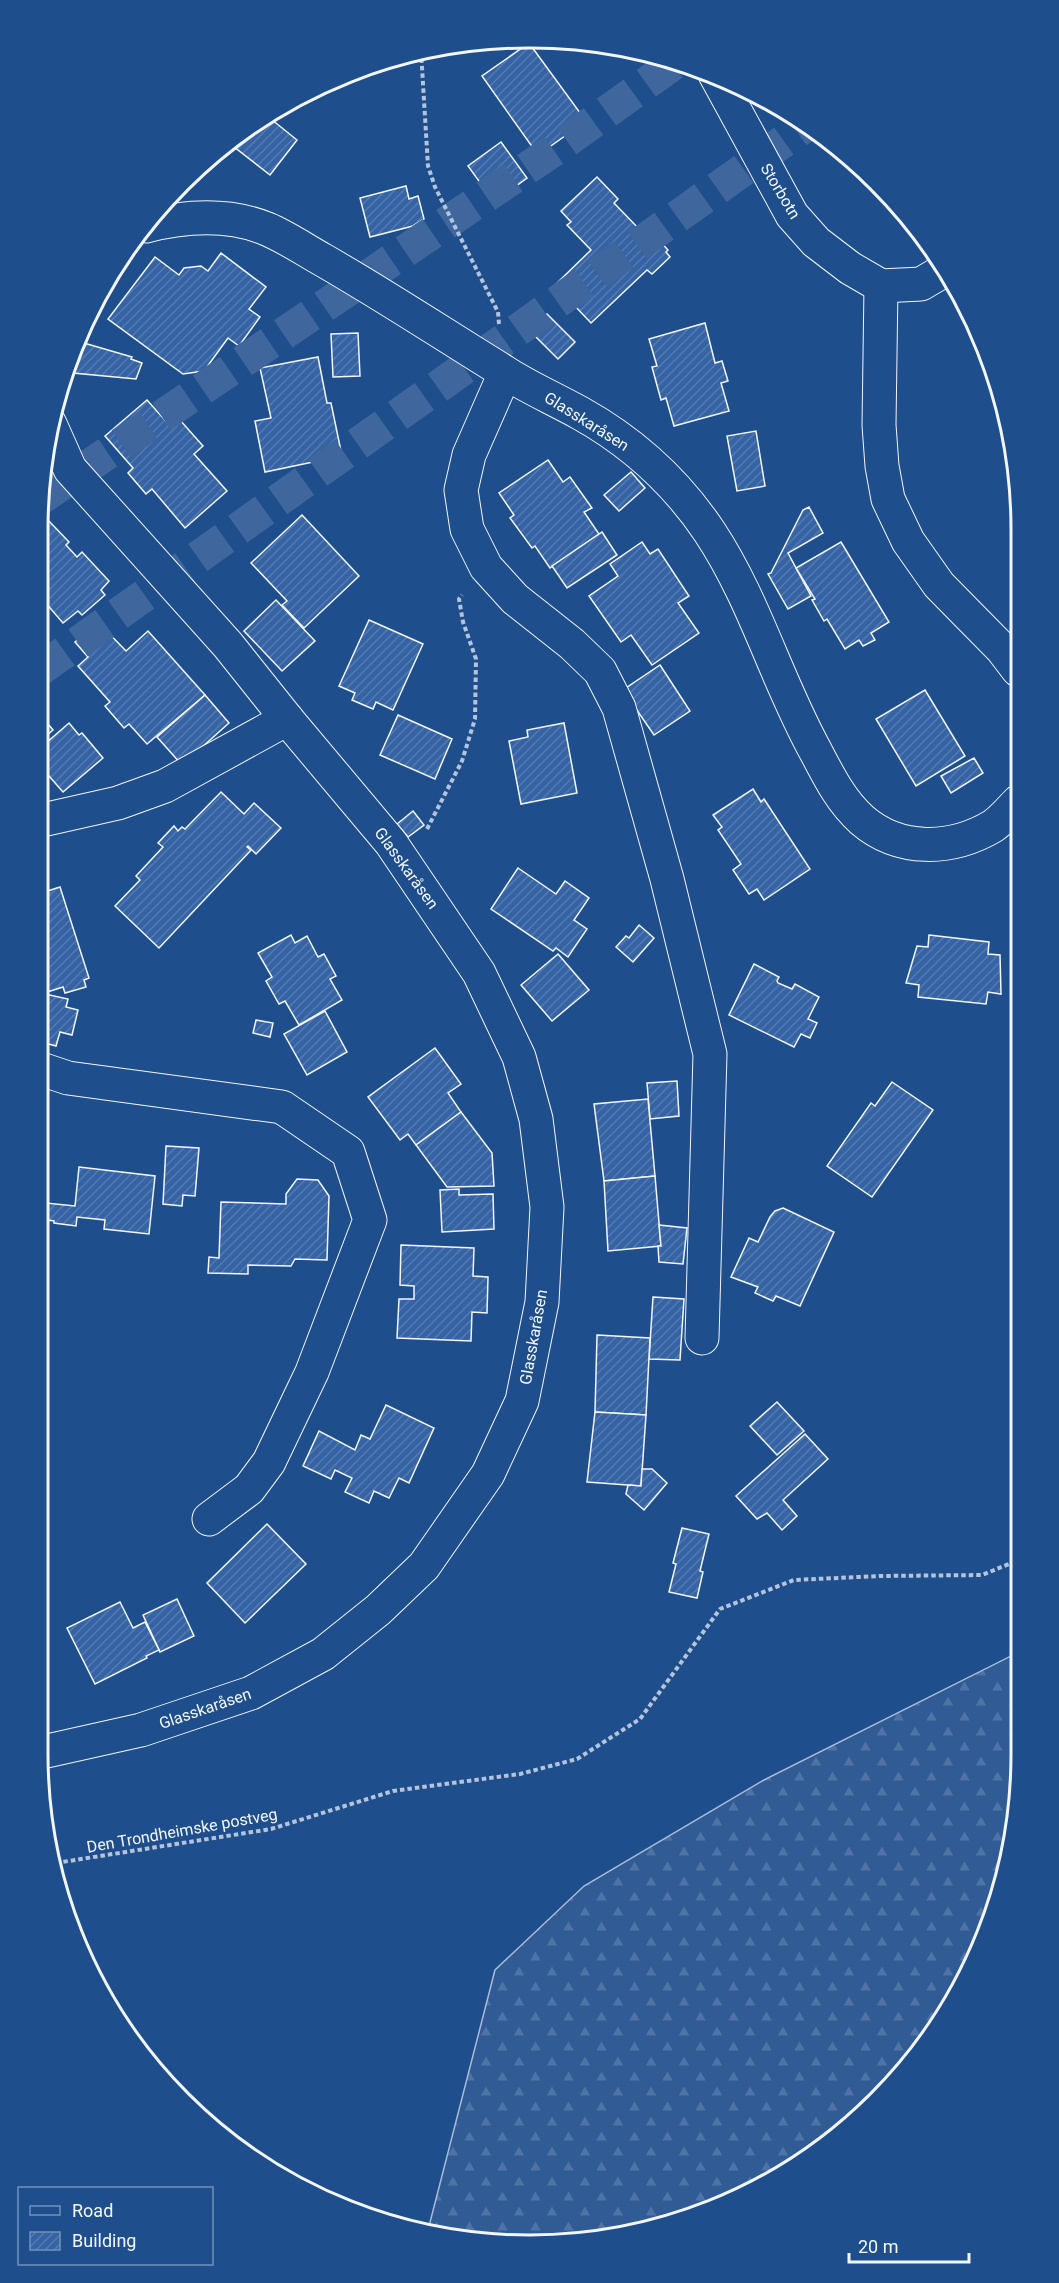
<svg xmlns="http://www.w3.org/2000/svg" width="1059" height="2283" font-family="Roboto,sans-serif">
<defs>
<pattern id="forest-firs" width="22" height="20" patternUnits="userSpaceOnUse" patternTransform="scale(1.5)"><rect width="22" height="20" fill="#305b95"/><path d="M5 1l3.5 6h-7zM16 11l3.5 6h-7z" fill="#4e73a5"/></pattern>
<pattern id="building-hatch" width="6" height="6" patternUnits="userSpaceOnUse" patternTransform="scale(1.5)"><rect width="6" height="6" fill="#3563a3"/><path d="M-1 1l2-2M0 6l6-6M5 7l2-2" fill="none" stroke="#537ab1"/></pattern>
</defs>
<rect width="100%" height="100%" fill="#1f4e8c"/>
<path fill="url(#forest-firs)" stroke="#a8bbd7" stroke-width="1.5" d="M 1021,1651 L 1021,1754 L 1012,1850 L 984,1941 L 899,2078 L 775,2180 L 625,2236 L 529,2245 L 434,2236 L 427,2234 L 495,1970 L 584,1886 L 764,1780 Z"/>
<g fill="url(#building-hatch)" stroke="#f2f6ff" stroke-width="1.5">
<path d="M 529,43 L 586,121 L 538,155 L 482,76 Z"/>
<path d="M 266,115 L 297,140 L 270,175 L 229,143 L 256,121 Z"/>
<path d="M 501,142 L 527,178 L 494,202 L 468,166 Z"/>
<path d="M 221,150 L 201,175 L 195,170 Z"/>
<path d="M 597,177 L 618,199 L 614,203 L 641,231 L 646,226 L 668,250 L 666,252 L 670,257 L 652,274 L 647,270 L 591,323 L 555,285 L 591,250 L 567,225 L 571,222 L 561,211 Z"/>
<path d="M 406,186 L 409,199 L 418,196 L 424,219 L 413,226 L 370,237 L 360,198 Z"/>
<path d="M 221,253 L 266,287 L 249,309 L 260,317 L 239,346 L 228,338 L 204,371 L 183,374 L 108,319 L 155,257 L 179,275 L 184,268 L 201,266 L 208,271 Z"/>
<path d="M 547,314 L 575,342 L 558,359 L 530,331 Z"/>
<path d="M 705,323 L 715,363 L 722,361 L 728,381 L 721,383 L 729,411 L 674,426 L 666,398 L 661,400 L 652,367 L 657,366 L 649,339 Z"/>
<path d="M 358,333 L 360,376 L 333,377 L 331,334 Z"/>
<path d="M 77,341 L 132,357 L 131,359 L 142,363 L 136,379 L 73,373 Z"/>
<path d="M 318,357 L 327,403 L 331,403 L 342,456 L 265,472 L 255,421 L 271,418 L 260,368 Z"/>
<path d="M 147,400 L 172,428 L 180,420 L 203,446 L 194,454 L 227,491 L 185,528 L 152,489 L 146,494 L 128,473 L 133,468 L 105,436 Z"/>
<path d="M 756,431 L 765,486 L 737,491 L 727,436 Z"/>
<path d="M 548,460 L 563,482 L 570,477 L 592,508 L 584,512 L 599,534 L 550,568 L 535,546 L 532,548 L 510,518 L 514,515 L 499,493 Z"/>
<path d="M 631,472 L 645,488 L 619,511 L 604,495 Z"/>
<path d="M 809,507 L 823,533 L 788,553 L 811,596 L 788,609 L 768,574 L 771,573 L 803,510 Z"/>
<path d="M 302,515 L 359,576 L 304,628 L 282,605 L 287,601 L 251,563 Z"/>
<path d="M 47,519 L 69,542 L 66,545 L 77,557 L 82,552 L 109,581 L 101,590 L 105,595 L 82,615 L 78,611 L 63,623 L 38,594 L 38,520 L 42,524 Z"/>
<path d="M 602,532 L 617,555 L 567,588 L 552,566 Z"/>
<path d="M 642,542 L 650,554 L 658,549 L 689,596 L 678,603 L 699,633 L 652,665 L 631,635 L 621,642 L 589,596 L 618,576 L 610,564 Z"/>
<path d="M 841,542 L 889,622 L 871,633 L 875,640 L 863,646 L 859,640 L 845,649 L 827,619 L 824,621 L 812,600 L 815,599 L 796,568 Z"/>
<path d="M 276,600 L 315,641 L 282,671 L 244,631 Z"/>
<path d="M 369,620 L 423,644 L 393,710 L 376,702 L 373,709 L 352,700 L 355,693 L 339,686 Z"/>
<path d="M 98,622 L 126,651 L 148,631 L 205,695 L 147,744 L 129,724 L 124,728 L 105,706 L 110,702 L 78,666 L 88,657 L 75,642 Z"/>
<path d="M 660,665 L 690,711 L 654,735 L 623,690 Z"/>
<path d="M 925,690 L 965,756 L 916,786 L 876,719 Z"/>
<path d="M 205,695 L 229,723 L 182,765 L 157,737 Z"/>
<path d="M 38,712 L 53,730 L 38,743 Z"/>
<path d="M 398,715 L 452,739 L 435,779 L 380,755 Z"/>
<path d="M 69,723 L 79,735 L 82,733 L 103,758 L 63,792 L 42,768 L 46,765 L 38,755 L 38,750 Z"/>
<path d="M 564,723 L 577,793 L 521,804 L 509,741 L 528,737 L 527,730 Z"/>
<path d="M 974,758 L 983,773 L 951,793 L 941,776 Z"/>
<path d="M 753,789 L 761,802 L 764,799 L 810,869 L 764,900 L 757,889 L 749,894 L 733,870 L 741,864 L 718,830 L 722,827 L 713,815 Z"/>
<path d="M 221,792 L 244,814 L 254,803 L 281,828 L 256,854 L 248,846 L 247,847 L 251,850 L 159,948 L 115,906 L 140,880 L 136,876 L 163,847 L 158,843 L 174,826 L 178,831 L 182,827 L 185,829 Z"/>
<path d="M 413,811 L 424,825 L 408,837 L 397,824 Z"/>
<path d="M 518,868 L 556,894 L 565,881 L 589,898 L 574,920 L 587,929 L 568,957 L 556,948 L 553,951 L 491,909 Z"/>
<path d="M 60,887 L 89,978 L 84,980 L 86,987 L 65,993 L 63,987 L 41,994 L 38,984 L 38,894 Z"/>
<path d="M 639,925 L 654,938 L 633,962 L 616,947 L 626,936 L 629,938 Z"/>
<path d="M 291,935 L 295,943 L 307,936 L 318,957 L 324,954 L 336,976 L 330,979 L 342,1000 L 299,1025 L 285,1001 L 279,1004 L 266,981 L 272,977 L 258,953 Z"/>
<path d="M 929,935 L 989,942 L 988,954 L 1000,955 L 1001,994 L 988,992 L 986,1004 L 918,997 L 919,985 L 906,983 L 917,946 L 928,947 Z"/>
<path d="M 558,954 L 589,990 L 552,1021 L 521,985 Z"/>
<path d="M 754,964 L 779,977 L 777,981 L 778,983 L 792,989 L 795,984 L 819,997 L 808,1019 L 817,1023 L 810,1038 L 801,1034 L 794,1047 L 729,1015 Z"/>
<path d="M 38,992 L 40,995 L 45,994 L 68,999 L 66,1007 L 78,1010 L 72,1035 L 60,1032 L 56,1046 L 38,1041 Z"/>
<path d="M 325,1011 L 347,1052 L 307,1075 L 284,1034 Z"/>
<path d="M 256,1020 L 273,1023 L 270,1037 L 253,1033 Z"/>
<path d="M 435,1048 L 461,1084 L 448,1093 L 461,1112 L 416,1145 L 408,1134 L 400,1140 L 368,1097 Z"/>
<path d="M 677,1081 L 679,1116 L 650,1119 L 647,1083 Z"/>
<path d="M 892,1082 L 933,1110 L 872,1197 L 827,1166 L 871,1103 L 875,1106 Z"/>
<path d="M 648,1099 L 655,1176 L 604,1181 L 594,1104 Z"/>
<path d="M 461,1112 L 492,1153 L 494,1186 L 447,1187 L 416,1145 Z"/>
<path d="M 166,1146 L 199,1148 L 195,1196 L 183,1195 L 182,1206 L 163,1204 Z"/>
<path d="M 79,1167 L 155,1176 L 149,1234 L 104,1229 L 105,1220 L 77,1217 L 76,1226 L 54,1223 L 54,1221 L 48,1220 L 48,1216 L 45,1216 L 46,1203 L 75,1206 Z"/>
<path d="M 655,1176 L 661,1246 L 608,1251 L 604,1181 Z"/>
<path d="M 297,1179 L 318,1180 L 329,1196 L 327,1260 L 295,1259 L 291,1266 L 248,1265 L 248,1274 L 208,1273 L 209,1257 L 219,1258 L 221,1202 L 286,1204 L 286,1194 Z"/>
<path d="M 459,1189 L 459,1195 L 493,1194 L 494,1229 L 442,1232 L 440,1190 Z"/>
<path d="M 783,1208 L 834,1232 L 800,1306 L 776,1296 L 773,1301 L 755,1293 L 758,1287 L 731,1277 L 749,1238 L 758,1242 L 770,1217 L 775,1211 Z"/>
<path d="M 659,1225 L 687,1228 L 683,1264 L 659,1262 L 658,1246 L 661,1246 Z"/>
<path d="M 401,1245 L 474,1248 L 473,1276 L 488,1277 L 487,1313 L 472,1312 L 471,1341 L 397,1338 L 399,1299 L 414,1299 L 414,1286 L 400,1285 Z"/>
<path d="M 653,1297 L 684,1299 L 680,1360 L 649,1359 Z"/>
<path d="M 597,1335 L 650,1338 L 646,1415 L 595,1412 Z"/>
<path d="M 777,1402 L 804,1431 L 777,1455 L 750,1426 Z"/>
<path d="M 386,1405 L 434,1428 L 409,1483 L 399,1478 L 389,1498 L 374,1491 L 369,1503 L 345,1492 L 352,1478 L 335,1470 L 331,1479 L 303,1466 L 319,1431 L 355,1450 L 361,1435 L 370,1439 Z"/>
<path d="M 595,1412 L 646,1415 L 641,1486 L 587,1482 Z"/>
<path d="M 805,1434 L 828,1459 L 783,1500 L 797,1516 L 782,1530 L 767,1513 L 757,1519 L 736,1496 Z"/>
<path d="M 642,1469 L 652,1469 L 667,1483 L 644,1510 L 626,1494 L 628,1485 L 641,1486 Z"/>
<path d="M 267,1524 L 306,1564 L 245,1623 L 207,1583 Z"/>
<path d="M 682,1528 L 709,1534 L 700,1571 L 703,1572 L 697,1598 L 669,1592 L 676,1564 L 673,1563 Z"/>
<path d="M 177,1599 L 194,1636 L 160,1652 L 143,1615 Z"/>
<path d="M 120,1602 L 133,1628 L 145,1622 L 159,1650 L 146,1656 L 147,1658 L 95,1684 L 67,1628 Z"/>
</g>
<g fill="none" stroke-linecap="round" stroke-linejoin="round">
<g stroke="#3f679d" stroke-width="33" stroke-dasharray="33 16" stroke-linecap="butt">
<path d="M 40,499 L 554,150 L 676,62"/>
<path d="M 38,671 L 805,126"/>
</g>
<defs>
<g id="minor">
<path d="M 146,226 C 184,216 229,213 267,229 C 286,237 305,250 323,260 C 384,295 443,334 503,371 C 527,387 555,399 580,413 C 632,442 676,482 709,531 C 755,600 776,680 816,752 C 829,777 841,801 862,820 C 899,852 951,851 993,826 C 1002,820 1010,810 1018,802"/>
<path d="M 881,286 L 879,425 L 882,466 L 888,499 L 908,541 L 939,585 L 1002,649 L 1018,670"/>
<path d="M 505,373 L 469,455 L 461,490 L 467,529 L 486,567 L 515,599 L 572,644 L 600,671 L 619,708 L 667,879 L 710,1054 L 702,1338"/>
<path d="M 38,821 L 118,803 L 165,786 L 287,719"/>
<path d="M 38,1068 L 68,1078 L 282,1107 L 348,1152 L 370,1220 L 312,1372 L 269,1462 L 249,1489 L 209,1519"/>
<path d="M 38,1753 L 141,1730 L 251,1693 L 323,1654 L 378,1610 L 424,1566 L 488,1474 L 522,1401 L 542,1302 L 547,1207 L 536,1119 L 519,1057 L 479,973 L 391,843 L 287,719 L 228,645 L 70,469 L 50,424"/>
</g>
<path id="tertiary" d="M 715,74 L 792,215 L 816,242 L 850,268 L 881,286 L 921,284 L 943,271"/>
</defs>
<use href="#minor" stroke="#f2f6ff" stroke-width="35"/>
<use href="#tertiary" stroke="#f2f6ff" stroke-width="35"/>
<g stroke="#b3c4dc" stroke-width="4" stroke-dasharray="4.5 3" stroke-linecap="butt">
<path d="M 421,51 L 428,166 L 435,187 L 498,312 L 499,324"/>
<path d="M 427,829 L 462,761 L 475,719 L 476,659 L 463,622 L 459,599 L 462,595"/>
<path d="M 56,1863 L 271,1829 L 393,1791 L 520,1774 L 577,1759 L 640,1719 L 720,1609 L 794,1580 L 880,1576 L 982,1575 L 1021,1559"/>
</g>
<use href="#minor" stroke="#1f4e8c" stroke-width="33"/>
<use href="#tertiary" stroke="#1f4e8c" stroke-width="33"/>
</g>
<g text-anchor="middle" stroke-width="4.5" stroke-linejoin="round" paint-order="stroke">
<g font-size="16" fill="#f2f6ff" stroke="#1f4e8c">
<text transform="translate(781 191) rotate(59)" y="6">Storbotn</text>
<text transform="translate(587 421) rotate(32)" y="6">Glasskaråsen</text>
<text transform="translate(407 868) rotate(54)" y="6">Glasskaråsen</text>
<text transform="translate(533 1337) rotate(-80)" y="6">Glasskaråsen</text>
<text transform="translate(205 1708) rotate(-19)" y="6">Glasskaråsen</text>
<text transform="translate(182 1830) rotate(-10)" y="6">Den Trondheimske postveg</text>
</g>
</g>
<path d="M0 0H1059V2283H0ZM529 48H530A481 481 0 0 1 1011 529V1754A481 481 0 0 1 530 2235H529A481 481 0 0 1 48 1754V529A481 481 0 0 1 529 48Z" fill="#1f4e8c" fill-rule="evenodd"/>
<path fill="none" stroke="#f2f6ff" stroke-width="3" d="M529 48H530A481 481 0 0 1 1011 529V1754A481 481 0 0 1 530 2235H529A481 481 0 0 1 48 1754V529A481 481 0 0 1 529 48Z"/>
<rect x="18" y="2187" width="195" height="78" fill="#1f4e8c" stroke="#7391ba" stroke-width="1.5"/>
<rect x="30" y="2206" width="30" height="9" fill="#1f4e8c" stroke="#7391ba" stroke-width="1.5"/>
<text x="72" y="2217" font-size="18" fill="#f2f6ff">Road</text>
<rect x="30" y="2232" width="30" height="18" fill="url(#building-hatch)" stroke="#7391ba" stroke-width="1.5"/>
<text x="72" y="2247" font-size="18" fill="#f2f6ff">Building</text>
<path d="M849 2253v9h120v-9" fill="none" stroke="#f2f6ff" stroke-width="3"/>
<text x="858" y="2253" font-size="18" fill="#f2f6ff" stroke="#1f4e8c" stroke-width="4.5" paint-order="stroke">20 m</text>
</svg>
